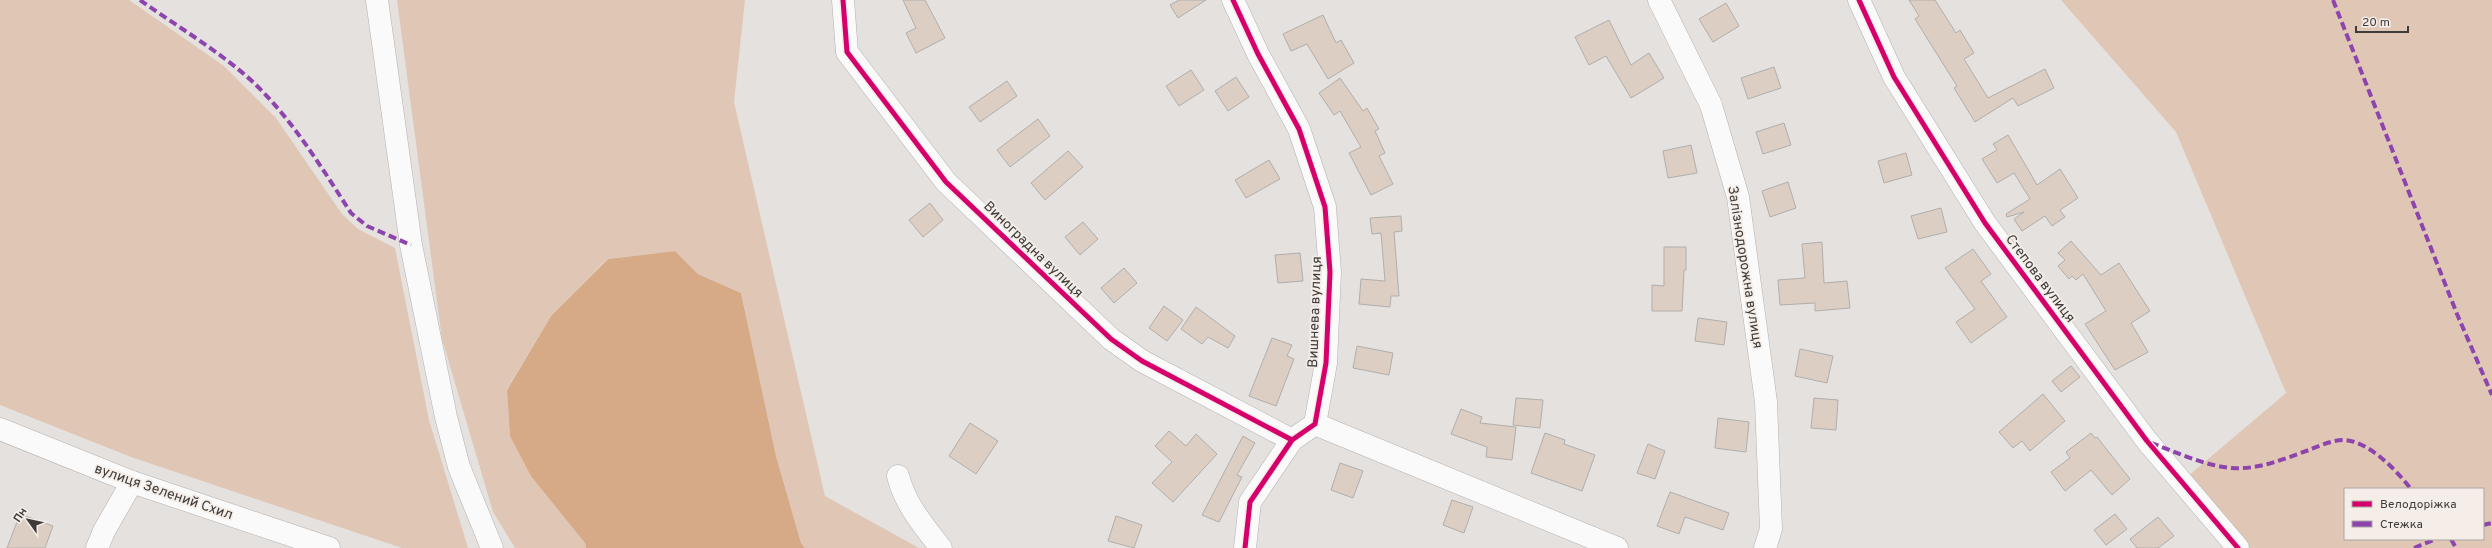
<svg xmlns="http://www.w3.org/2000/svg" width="2492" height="548" font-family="Overpass,sans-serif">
<rect width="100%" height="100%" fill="#e4e1de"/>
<g fill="#e0c7b5" fill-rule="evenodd">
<path d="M 0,0 L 129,0 L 224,66 L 276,118 L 342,214 L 358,229 L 395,248 L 429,420 L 468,548 L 402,548 L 131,457 L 0,405 Z"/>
<path d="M 397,0 L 745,0 L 734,102 L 825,496 L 919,548 L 805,548 L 801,543 L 776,456 L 741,293 L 698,274 L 675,251 L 607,259 L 551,316 L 507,389 L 510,436 L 585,543 L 586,548 L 515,548 L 493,512 L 442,339 Z"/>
<path d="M 2061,0 L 2492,0 L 2492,548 L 2240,548 L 2181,482 L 2286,393 L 2176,132 ZM 2345,489 L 2483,489 L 2483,539 L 2345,539 Z"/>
</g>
<path fill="#d7aa87" d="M 675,251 L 698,274 L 741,293 L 776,456 L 801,543 L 805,548 L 586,548 L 585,543 L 531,476 L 510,436 L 507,390 L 551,316 L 608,259 Z"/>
<g fill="#dccec3" stroke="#b0aeac">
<path d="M 903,0 L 925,0 L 945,38 L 916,53 L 906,33 L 916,28 Z"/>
<path d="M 1179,0 L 1206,0 L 1178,18 L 1170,5 Z"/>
<path d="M 1909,0 L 1935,0 L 1956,33 L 1960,30 L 1974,53 L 1964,59 L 1988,98 L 2045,69 L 2054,88 L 2018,106 L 2013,98 L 1975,122 L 1954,88 L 1957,86 L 1915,19 L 1919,16 Z"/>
<path d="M 1726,3 L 1739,26 L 1713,42 L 1699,19 Z"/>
<path d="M 1323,15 L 1336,43 L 1341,40 L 1354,63 L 1328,79 L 1307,44 L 1291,51 L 1283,34 Z"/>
<path d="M 1609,20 L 1631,65 L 1649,53 L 1664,78 L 1631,98 L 1606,56 L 1589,65 L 1575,37 Z"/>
<path d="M 1774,67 L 1781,88 L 1748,99 L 1741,78 Z"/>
<path d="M 1191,70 L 1204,90 L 1179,106 L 1166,86 Z"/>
<path d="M 1236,77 L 1249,97 L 1228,111 L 1215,91 Z"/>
<path d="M 1340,78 L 1363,111 L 1367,108 L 1379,129 L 1375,131 L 1385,153 L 1379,156 L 1393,184 L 1371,195 L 1349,153 L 1361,147 L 1340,111 L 1334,115 L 1319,93 Z"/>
<path d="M 1007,81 L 1017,96 L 980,122 L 969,107 Z"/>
<path d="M 1038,119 L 1050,136 L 1010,167 L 997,150 Z"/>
<path d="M 1784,123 L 1791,145 L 1763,154 L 1756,132 Z"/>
<path d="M 2008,135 L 2037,185 L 2060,169 L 2078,198 L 2060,210 L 2065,217 L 2052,226 L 2045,216 L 2022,231 L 2014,219 L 2024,212 L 2007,217 L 2006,214 L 2030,199 L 2014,173 L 1997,183 L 1982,159 L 1997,150 L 1993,144 Z"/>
<path d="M 1691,145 L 1697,173 L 1668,178 L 1663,151 Z"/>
<path d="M 1068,151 L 1083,167 L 1045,200 L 1031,183 Z"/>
<path d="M 1906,153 L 1912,175 L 1884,183 L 1878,161 Z"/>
<path d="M 1269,160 L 1280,179 L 1246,198 L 1235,180 Z"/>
<path d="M 1788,182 L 1796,208 L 1770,217 L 1762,191 Z"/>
<path d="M 930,203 L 943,220 L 923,237 L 909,220 Z"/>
<path d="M 1941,208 L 1947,232 L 1918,239 L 1911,216 Z"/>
<path d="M 1401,216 L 1402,231 L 1394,232 L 1399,296 L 1391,296 L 1390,307 L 1359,304 L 1361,279 L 1385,281 L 1381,233 L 1372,234 L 1370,218 Z"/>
<path d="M 1083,222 L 1098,239 L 1080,255 L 1065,237 Z"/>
<path d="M 2071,241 L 2101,275 L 2119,263 L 2150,311 L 2131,323 L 2148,352 L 2115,370 L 2085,324 L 2106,311 L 2083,274 L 2076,280 L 2072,276 L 2069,279 L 2058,266 L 2065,260 L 2058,253 Z"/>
<path d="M 1822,242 L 1824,283 L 1847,281 L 1850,308 L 1815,311 L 1815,303 L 1780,305 L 1778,280 L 1805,278 L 1802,244 Z"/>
<path d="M 1664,247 L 1686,247 L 1686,270 L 1684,270 L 1682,311 L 1652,311 L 1652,285 L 1664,286 Z"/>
<path d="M 1973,249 L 1991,274 L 1981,281 L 2007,317 L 1971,343 L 1956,322 L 1975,309 L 1945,268 Z"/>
<path d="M 1300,253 L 1303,281 L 1278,283 L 1275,255 Z"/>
<path d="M 1124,268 L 1137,283 L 1114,303 L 1101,288 Z"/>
<path d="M 1164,306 L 1183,320 L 1167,341 L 1149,328 Z"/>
<path d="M 1196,307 L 1235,336 L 1228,348 L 1208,337 L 1202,344 L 1181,329 Z"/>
<path d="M 1698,318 L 1727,322 L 1724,345 L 1695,341 Z"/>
<path d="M 1272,338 L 1292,345 L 1287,356 L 1294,359 L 1276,406 L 1249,396 Z"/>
<path d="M 1357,346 L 1393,353 L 1389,375 L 1353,368 Z"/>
<path d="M 1800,349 L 1833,356 L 1827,383 L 1795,376 Z"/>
<path d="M 2071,366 L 2080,377 L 2061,392 L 2052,381 Z"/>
<path d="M 2043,394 L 2065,421 L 2030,451 L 2022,441 L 2013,448 L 1999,432 Z"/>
<path d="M 1516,398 L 1543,400 L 1540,428 L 1513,425 Z"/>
<path d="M 1814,398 L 1838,400 L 1836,430 L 1811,428 Z"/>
<path d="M 1461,409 L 1482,417 L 1480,423 L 1516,427 L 1512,460 L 1486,457 L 1487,447 L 1451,434 Z"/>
<path d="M 1718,418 L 1749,422 L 1746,452 L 1715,448 Z"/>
<path d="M 970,423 L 998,441 L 976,474 L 949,456 Z"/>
<path d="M 1169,431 L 1186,446 L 1196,434 L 1217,454 L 1173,502 L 1152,483 L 1172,462 L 1155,446 Z"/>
<path d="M 1545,433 L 1565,440 L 1564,444 L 1595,455 L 1582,491 L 1531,473 Z"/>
<path d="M 2091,433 L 2095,438 L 2097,437 L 2130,479 L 2112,495 L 2091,470 L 2065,491 L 2051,472 L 2070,458 L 2066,452 Z"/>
<path d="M 1243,436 L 1255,443 L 1237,475 L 1242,477 L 1219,522 L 1202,515 Z"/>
<path d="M 1648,444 L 1665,451 L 1655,479 L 1637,473 Z"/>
<path d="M 1340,463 L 1363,471 L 1353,498 L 1331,490 Z"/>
<path d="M 1670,492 L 1729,513 L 1723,530 L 1685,517 L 1679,534 L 1657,526 Z"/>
<path d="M 1452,500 L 1473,507 L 1464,533 L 1443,525 Z"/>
<path d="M 20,514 L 53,526 L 45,548 L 7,548 Z"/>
<path d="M 2115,514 L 2127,529 L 2106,545 L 2094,530 Z"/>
<path d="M 1116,516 L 1142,525 L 1134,548 L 1108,541 Z"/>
<path d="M 2158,517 L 2174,536 L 2158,548 L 2137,548 L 2130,539 Z"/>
</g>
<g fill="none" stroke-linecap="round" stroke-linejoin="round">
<defs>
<g id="minor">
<path d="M 377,0 L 411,245 L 446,417 L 459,467 L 492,548"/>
<path d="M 843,0 L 847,52 L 946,182 L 1111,339 L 1142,361 L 1292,440"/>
<path d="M 1233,0 L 1258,54 L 1299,129 L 1325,207 L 1330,272 L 1326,363 L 1315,424 L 1292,440 L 1250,502 L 1245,548"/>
<path d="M 1659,0 L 1711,105 L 1738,197 L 1766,402 L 1771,529 L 1765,548"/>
<path d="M 1859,0 L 1894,77 L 1985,223 L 2147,441 L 2238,548"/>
<path d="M 1315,424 L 1617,548"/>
<path d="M 0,429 L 132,482 L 329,548"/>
<path d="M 898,476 C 905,504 923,525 941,548"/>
<path d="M 97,548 L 104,531 L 132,482"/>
</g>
</defs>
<use href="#minor" stroke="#b4b1af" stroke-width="23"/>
<use href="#minor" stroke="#fbfafa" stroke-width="22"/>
<g stroke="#8e44ad" stroke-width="4" stroke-dasharray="8 4" stroke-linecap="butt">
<path d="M 140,0 C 178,27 219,51 253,82 C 292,119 322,168 351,213 L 367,226 L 411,245"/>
<path d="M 2333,0 L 2457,314 L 2492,395"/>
<path d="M 2151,443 C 2176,452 2205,466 2232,468 C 2258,470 2284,459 2309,450 C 2319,446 2332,440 2344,440 C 2369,441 2397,471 2411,489"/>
<path d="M 2483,525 L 2492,523"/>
<path d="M 2451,539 L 2456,548"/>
<path d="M 2414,548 L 2436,539"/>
</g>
<defs>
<g id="cycleway">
<path d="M 843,0 L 847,52 L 946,182 L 1111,339 L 1142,361 L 1292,440"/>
<path d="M 1233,0 L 1258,54 L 1299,129 L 1325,207 L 1330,272 L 1326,363 L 1315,424 L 1292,440 L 1250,502 L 1245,548"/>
<path d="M 1859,0 L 1894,77 L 1985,223 L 2147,441 L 2238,548"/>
</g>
</defs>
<use href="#cycleway" stroke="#f4ede8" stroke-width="8"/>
<use href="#cycleway" stroke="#d6006c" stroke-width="5"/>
</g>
<g text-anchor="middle" stroke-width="3.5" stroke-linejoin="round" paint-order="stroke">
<g font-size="14" fill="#3e3b39" stroke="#f4ede8">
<text transform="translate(1034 249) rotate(44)" y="5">Виноградна вулиця</text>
<text transform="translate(1746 267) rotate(81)" y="5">Залізнодорожна вулиця</text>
<text transform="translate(2041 278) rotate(53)" y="5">Степова вулиця</text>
<text transform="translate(1314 312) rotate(-88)" y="5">Вишнева вулиця</text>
<text transform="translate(164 491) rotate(19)" y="5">вулиця Зелений Схил</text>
</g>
</g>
<rect x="2344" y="488" width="140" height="52" fill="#f4ede8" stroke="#aba6a2"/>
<rect x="2352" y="501" width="20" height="6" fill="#d6006c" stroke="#aba6a2"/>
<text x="2380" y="508" font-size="12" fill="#3e3b39">Велодоріжка</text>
<rect x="2352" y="521" width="20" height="6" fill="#8e44ad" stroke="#aba6a2"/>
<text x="2380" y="528" font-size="12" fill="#3e3b39">Стежка</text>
<g transform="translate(28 520) rotate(303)" stroke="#f4ede8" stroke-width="3" paint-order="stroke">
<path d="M0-3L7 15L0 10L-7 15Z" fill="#3e3b39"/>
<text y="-6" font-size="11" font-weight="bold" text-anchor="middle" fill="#3e3b39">Пн</text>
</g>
<path d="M2356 26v6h52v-6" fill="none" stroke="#3e3b39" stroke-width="2"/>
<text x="2362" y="26" font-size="12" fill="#3e3b39" stroke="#f4ede8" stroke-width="3" paint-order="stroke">20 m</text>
</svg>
